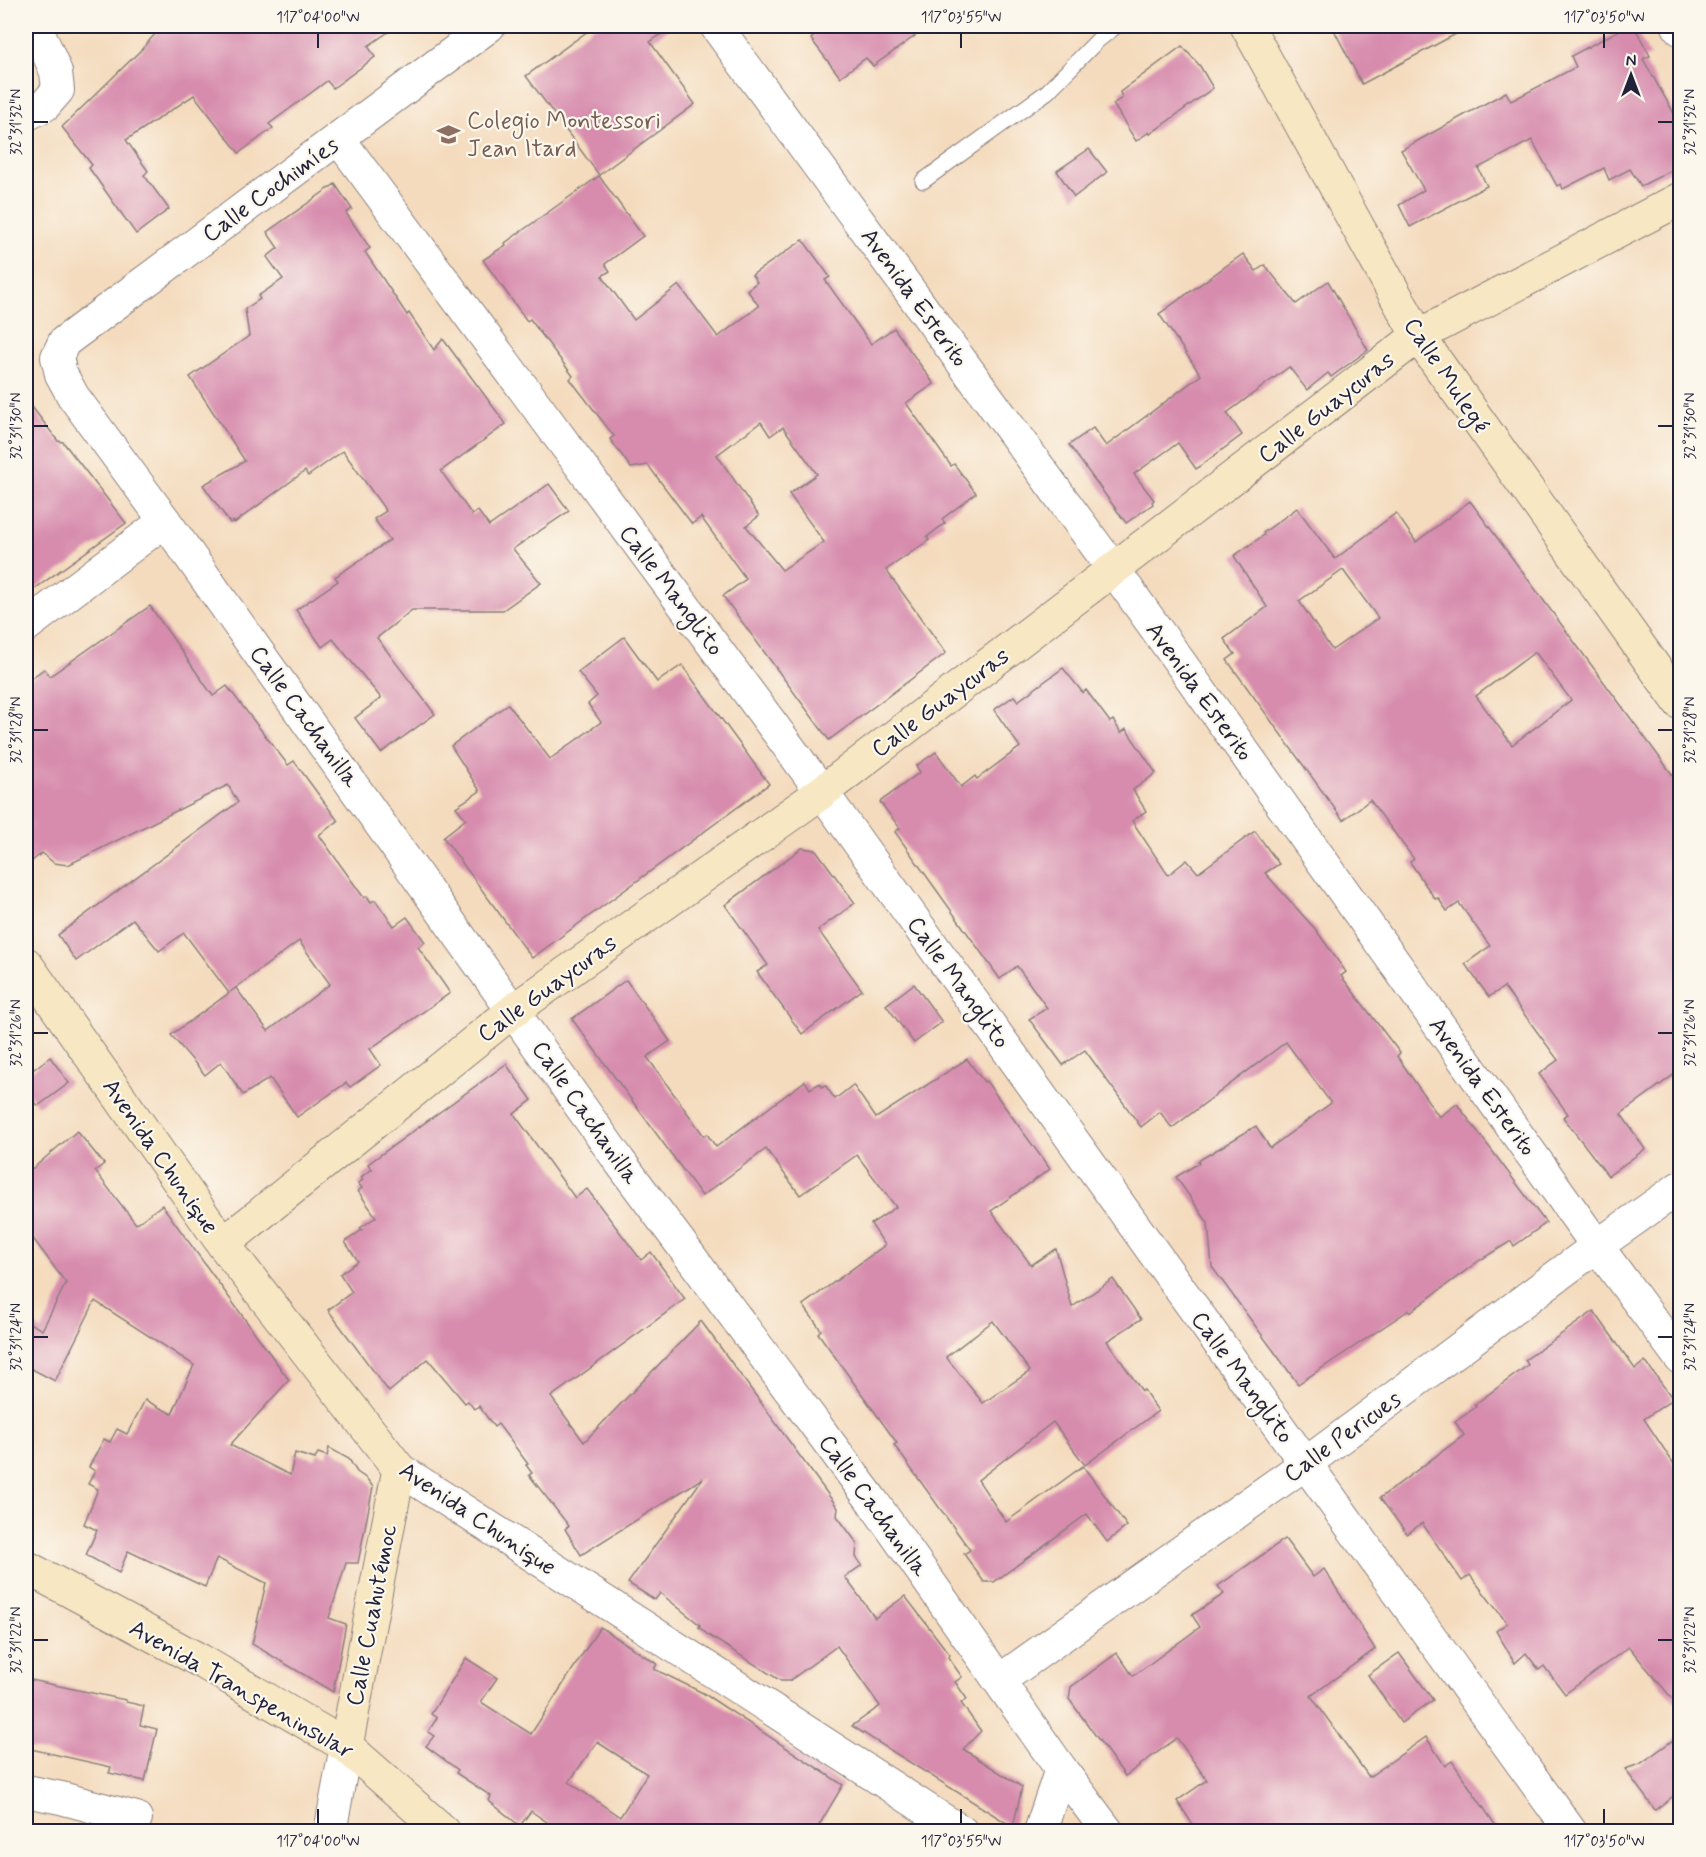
<svg xmlns="http://www.w3.org/2000/svg" width="1706" height="1857" font-family="Mynerve,sans-serif">
<rect width="100%" height="100%" fill="#fbf7ec"/>
<filter id="ink" filterUnits="userSpaceOnUse"><feTurbulence type="fractalNoise" baseFrequency=".0167" numOctaves="2"/><feDisplacementMap in="SourceGraphic" scale="12" xChannelSelector="R" yChannelSelector="G"/><feConvolveMatrix kernelMatrix="1 2 1 2 8 2 1 2 1" color-interpolation-filters="sRGB"/></filter>
<filter id="wash" filterUnits="userSpaceOnUse"><feTurbulence type="fractalNoise" baseFrequency=".008" numOctaves="4" result="noise"/><feDisplacementMap in="SourceGraphic" scale="24" xChannelSelector="R" yChannelSelector="G"/><feGaussianBlur stdDeviation="1.35" result="paint"/><feColorMatrix in="noise" values="0 0 0 0 0 0 0 0 0 0 0 0 0 0 0 0 0 1.4 0 .05"/><feComposite in="paint" operator="in"/></filter>
<g filter="url(#wash)">
<rect width="100%" height="100%" fill="#f4dbbe"/>
<g id="blocks">
<g fill="#d78cad" fill-rule="evenodd">
<path d="M 162,26 L 397,26 L 368,46 L 375,57 L 333,88 L 327,81 L 269,124 L 273,128 L 239,153 L 194,95 L 126,140 L 148,171 L 144,175 L 169,209 L 136,234 L 89,168 L 92,165 L 62,127 L 142,49 Z"/>
<path d="M 595,26 L 673,26 L 650,42 L 695,104 L 599,175 L 526,76 Z"/>
<path d="M 804,26 L 929,26 L 873,66 L 866,58 L 840,77 L 811,39 L 813,37 Z"/>
<path d="M 1332,26 L 1471,26 L 1362,84 Z"/>
<path d="M 1627,26 L 1634,26 L 1650,56 L 1643,59 L 1680,124 L 1680,166 L 1641,186 L 1630,169 L 1609,180 L 1604,168 L 1563,189 L 1561,184 L 1557,186 L 1532,140 L 1478,168 L 1487,186 L 1410,227 L 1399,205 L 1424,190 L 1401,150 L 1506,92 L 1511,101 L 1576,67 L 1571,56 Z"/>
<path d="M 1182,46 L 1200,66 L 1213,88 L 1150,134 L 1149,132 L 1136,141 L 1113,104 L 1122,98 L 1120,92 Z"/>
<path d="M 1089,149 L 1107,172 L 1074,197 L 1057,171 Z"/>
<path d="M 599,176 L 643,236 L 605,264 L 610,271 L 602,276 L 634,320 L 679,285 L 718,337 L 759,306 L 747,290 L 757,282 L 752,275 L 803,240 L 830,277 L 825,280 L 871,344 L 894,328 L 934,384 L 906,403 L 951,466 L 954,464 L 976,493 L 942,519 L 945,523 L 927,537 L 929,540 L 886,570 L 946,653 L 829,740 L 723,596 L 746,579 L 701,517 L 692,524 L 648,465 L 631,468 L 610,439 L 614,436 L 570,379 L 573,376 L 530,319 L 527,321 L 483,260 L 506,245 L 505,243 L 523,230 ZM 761,422 L 770,436 L 783,427 L 817,474 L 789,494 L 824,542 L 782,570 L 746,526 L 759,516 L 717,455 Z"/>
<path d="M 335,184 L 352,209 L 346,213 L 370,248 L 365,252 L 407,315 L 409,313 L 434,350 L 443,339 L 506,424 L 441,471 L 472,515 L 478,511 L 489,526 L 549,484 L 569,511 L 513,549 L 541,583 L 503,610 L 412,610 L 377,638 L 435,714 L 381,753 L 355,718 L 381,698 L 333,639 L 322,647 L 296,610 L 338,581 L 335,577 L 390,540 L 374,519 L 386,511 L 343,451 L 308,476 L 305,471 L 234,523 L 233,521 L 230,523 L 203,485 L 245,461 L 190,377 L 249,336 L 245,309 L 260,299 L 258,296 L 283,279 L 267,257 L 278,248 L 267,232 Z"/>
<path d="M 1243,254 L 1256,271 L 1265,265 L 1296,304 L 1328,281 L 1368,350 L 1331,377 L 1328,373 L 1307,390 L 1289,367 L 1227,413 L 1242,435 L 1196,469 L 1178,443 L 1134,474 L 1154,500 L 1152,502 L 1153,504 L 1126,523 L 1069,445 L 1093,428 L 1106,446 L 1201,375 L 1159,314 Z"/>
<path d="M 26,399 L 58,441 L 63,442 L 126,523 L 26,595 Z"/>
<path d="M 1470,501 L 1680,785 L 1680,1070 L 1621,1114 L 1645,1149 L 1608,1176 L 1563,1117 L 1568,1114 L 1539,1074 L 1558,1060 L 1504,987 L 1489,997 L 1465,964 L 1490,946 L 1459,903 L 1447,911 L 1438,898 L 1435,899 L 1410,862 L 1414,859 L 1370,800 L 1343,820 L 1227,660 L 1235,654 L 1224,639 L 1267,607 L 1234,556 L 1264,535 L 1263,533 L 1297,508 L 1335,559 L 1396,513 L 1416,542 ZM 1343,570 L 1378,618 L 1332,650 L 1299,601 ZM 1535,652 L 1571,700 L 1512,745 L 1476,696 Z"/>
<path d="M 150,606 L 213,696 L 227,686 L 288,765 L 294,761 L 338,821 L 319,835 L 364,898 L 367,896 L 371,902 L 375,900 L 394,926 L 407,917 L 425,942 L 418,947 L 450,993 L 370,1049 L 381,1065 L 350,1087 L 346,1083 L 297,1117 L 270,1078 L 243,1095 L 221,1062 L 205,1075 L 171,1035 L 229,993 L 184,933 L 159,951 L 133,919 L 76,961 L 58,935 L 238,802 L 228,785 L 68,865 L 54,863 L 42,853 L 26,866 L 26,682 L 44,669 L 50,676 ZM 299,941 L 330,984 L 268,1031 L 236,988 L 230,992 Z"/>
<path d="M 624,637 L 657,682 L 682,665 L 769,784 L 532,958 L 443,837 L 466,819 L 456,807 L 480,791 L 451,746 L 508,704 L 550,759 L 601,722 L 588,704 L 597,696 L 578,672 Z"/>
<path d="M 1063,668 L 1083,693 L 1086,690 L 1110,722 L 1113,720 L 1121,733 L 1126,729 L 1156,773 L 1133,790 L 1146,811 L 1132,821 L 1168,875 L 1187,860 L 1198,873 L 1255,831 L 1279,864 L 1265,873 L 1316,930 L 1346,972 L 1341,976 L 1400,1053 L 1397,1056 L 1439,1117 L 1457,1104 L 1546,1223 L 1514,1246 L 1511,1241 L 1480,1260 L 1410,1312 L 1409,1310 L 1298,1384 L 1212,1267 L 1208,1223 L 1176,1177 L 1199,1163 L 1198,1161 L 1256,1126 L 1270,1148 L 1331,1103 L 1286,1042 L 1172,1128 L 1160,1112 L 1141,1127 L 1085,1050 L 1063,1065 L 1029,1019 L 1047,1008 L 1017,966 L 1000,979 L 895,832 L 900,828 L 880,802 L 920,772 L 916,766 L 936,752 L 961,787 L 975,776 L 977,779 L 1020,747 L 994,710 L 1014,696 L 1018,701 Z"/>
<path d="M 802,848 L 816,850 L 855,903 L 818,930 L 862,990 L 802,1034 L 757,972 L 768,965 L 725,905 Z"/>
<path d="M 626,980 L 670,1041 L 647,1057 L 704,1136 L 707,1134 L 716,1147 L 805,1081 L 810,1089 L 820,1083 L 822,1087 L 825,1085 L 835,1099 L 853,1085 L 876,1118 L 967,1059 L 984,1082 L 986,1081 L 1050,1169 L 991,1211 L 1031,1265 L 1056,1249 L 1072,1307 L 1113,1279 L 1141,1319 L 1107,1341 L 1142,1391 L 1144,1390 L 1158,1411 L 1085,1465 L 1053,1422 L 978,1480 L 1006,1522 L 1083,1466 L 1127,1526 L 1107,1542 L 1087,1514 L 994,1582 L 984,1582 L 964,1554 L 970,1550 L 894,1445 L 897,1443 L 818,1333 L 821,1330 L 803,1305 L 885,1245 L 871,1224 L 896,1207 L 857,1155 L 800,1195 L 766,1149 L 702,1196 L 572,1019 ZM 993,1321 L 1030,1371 L 983,1403 L 946,1357 Z"/>
<path d="M 914,984 L 942,1022 L 914,1043 L 886,1005 Z"/>
<path d="M 50,1057 L 69,1083 L 38,1106 L 26,1090 L 26,1075 Z"/>
<path d="M 506,1064 L 532,1100 L 514,1114 L 575,1198 L 587,1189 L 641,1260 L 651,1252 L 685,1299 L 551,1397 L 584,1442 L 701,1321 L 838,1508 L 837,1516 L 857,1543 L 856,1557 L 862,1565 L 845,1577 L 875,1618 L 905,1596 L 950,1655 L 948,1657 L 962,1677 L 955,1682 L 967,1699 L 961,1703 L 981,1731 L 963,1749 L 1022,1787 L 1013,1827 L 852,1726 L 880,1706 L 837,1646 L 789,1681 L 781,1681 L 708,1635 L 699,1627 L 700,1625 L 660,1593 L 655,1600 L 628,1583 L 703,1478 L 581,1555 L 565,1529 L 569,1526 L 529,1475 L 532,1473 L 526,1465 L 528,1464 L 498,1424 L 494,1427 L 479,1406 L 474,1409 L 468,1401 L 465,1403 L 428,1359 L 389,1392 L 328,1310 L 352,1292 L 340,1274 L 358,1261 L 345,1242 L 362,1230 L 360,1228 L 376,1217 L 358,1191 L 362,1188 L 358,1183 L 363,1180 L 361,1177 L 372,1169 L 368,1164 Z"/>
<path d="M 77,1131 L 104,1164 L 95,1171 L 136,1224 L 162,1205 L 289,1380 L 230,1445 L 290,1475 L 295,1453 L 315,1459 L 318,1453 L 327,1456 L 329,1448 L 349,1459 L 357,1472 L 367,1479 L 373,1487 L 358,1563 L 346,1563 L 329,1618 L 346,1624 L 333,1692 L 252,1644 L 266,1583 L 217,1558 L 205,1587 L 128,1551 L 119,1573 L 86,1555 L 97,1530 L 84,1524 L 98,1489 L 88,1484 L 95,1471 L 89,1467 L 104,1439 L 110,1442 L 117,1429 L 127,1434 L 145,1400 L 172,1414 L 194,1365 L 95,1301 L 55,1381 L 26,1366 L 26,1321 L 42,1330 L 66,1283 L 26,1229 L 26,1174 Z"/>
<path d="M 1594,1311 L 1635,1369 L 1645,1361 L 1673,1399 L 1644,1419 L 1680,1473 L 1680,1708 L 1629,1647 L 1565,1694 L 1544,1666 L 1539,1670 L 1526,1653 L 1515,1663 L 1496,1631 L 1507,1623 L 1470,1575 L 1462,1581 L 1422,1523 L 1407,1534 L 1380,1498 L 1464,1435 L 1455,1422 L 1476,1407 L 1474,1405 L 1528,1365 L 1525,1360 Z"/>
<path d="M 1285,1539 L 1313,1577 L 1324,1569 L 1375,1649 L 1311,1696 L 1369,1777 L 1426,1737 L 1445,1766 L 1452,1761 L 1500,1832 L 1198,1832 L 1177,1801 L 1207,1780 L 1177,1738 L 1125,1776 L 1069,1699 L 1071,1687 L 1117,1653 L 1133,1676 L 1200,1627 L 1192,1615 L 1224,1594 L 1218,1586 Z"/>
<path d="M 600,1627 L 657,1664 L 654,1669 L 703,1693 L 843,1785 L 815,1832 L 561,1832 L 531,1811 L 520,1826 L 489,1801 L 491,1796 L 456,1773 L 458,1770 L 426,1746 L 434,1736 L 428,1732 L 437,1718 L 431,1714 L 466,1658 L 497,1678 L 481,1702 L 531,1734 ZM 597,1742 L 647,1774 L 620,1817 L 569,1782 Z"/>
<path d="M 1399,1653 L 1433,1700 L 1401,1723 L 1368,1675 Z"/>
<path d="M 26,1679 L 126,1700 L 126,1702 L 144,1706 L 140,1725 L 157,1729 L 145,1781 L 109,1773 L 111,1767 L 26,1748 Z"/>
<path d="M 1680,1735 L 1680,1791 L 1655,1810 L 1625,1769 L 1640,1764 Z"/>
</g>
</g>
</g>
<g filter="url(#ink)">
<use href="#blocks" fill-opacity="0" stroke="#8b7e7c" stroke-width="1.5"/>
<g fill="none" stroke-linecap="round" stroke-linejoin="round">
<defs>
<path id="lane" d="M 923,181 L 1047,92 L 1098,40 L 1116,26"/>
<g id="street">
<path d="M 489,26 L 64,342 L 57,357 L 61,374 L 73,396 L 165,521 L 620,1162 L 873,1502 L 1061,1769 L 1108,1832"/>
<path d="M 716,26 L 1114,570 L 1597,1246 L 1680,1358"/>
<path d="M 1678,26 L 1680,29"/>
<path d="M 26,115 L 45,105 L 58,90 L 56,72 L 36,26"/>
<path d="M 339,139 L 822,792 L 1571,1832"/>
<path d="M 26,626 L 165,521"/>
<path d="M 399,1469 L 962,1832"/>
<path d="M 1000,1680 L 1305,1464 L 1597,1246 L 1680,1187"/>
<path d="M 26,1791 L 61,1798 L 136,1818"/>
<path d="M 330,1832 L 346,1746"/>
<path d="M 1040,1832 L 1061,1769"/>
</g>
<g id="secondary">
<path d="M 1247,26 L 1418,336 L 1680,703"/>
<path d="M 26,964 L 223,1244 L 399,1469 L 346,1746"/>
<path d="M 223,1244 L 514,1010 L 822,792 L 1418,336 L 1680,199"/>
<path d="M 26,1567 L 201,1661 L 346,1746 L 444,1832"/>
</g>
</defs>
<use href="#lane" stroke="#8b7e7c" stroke-width="17"/>
<use href="#street" stroke="#8b7e7c" stroke-width="34"/>
<use href="#secondary" stroke="#8b7e7c" stroke-width="35"/>
<use href="#lane" stroke="#fff" stroke-width="15"/>
<use href="#street" stroke="#fff" stroke-width="32"/>
<use href="#secondary" stroke="#f7e8c3" stroke-width="33"/>
</g>
</g>
<path fill="none" stroke="#22223b" stroke-width="2" d="M 318,33 L 318,48M 961,33 L 961,48M 1604,33 L 1604,48M 33,122 L 48,122M 1658,122 L 1673,122M 33,426 L 48,426M 1658,426 L 1673,426M 33,730 L 48,730M 1658,730 L 1673,730M 33,1033 L 48,1033M 1658,1033 L 1673,1033M 33,1337 L 48,1337M 1658,1337 L 1673,1337M 33,1640 L 48,1640M 1658,1640 L 1673,1640M 318,1809 L 318,1824M 961,1809 L 961,1824M 1604,1809 L 1604,1824"/>
<defs>
<symbol id="school-bare" viewBox="-9 -9 18 18"><path d="M0-5L7-2L0 1L-7-2ZM-4 1L0 2.5L4 1V4Q0 6-4 4Z" fill="#8d6e63" stroke="#fbf7ec" stroke-width="2.5" paint-order="stroke"/></symbol>
</defs>
<g fill-rule="evenodd">
<use href="#school-bare" x="432" y="118" width="33" height="33"/>
</g>
<g text-anchor="middle" stroke-width="4.5" stroke-linejoin="round" paint-order="stroke">
<g font-size="24" fill="#785e54" stroke="#fbf7ec" text-anchor="start">
<text x="467" y="128">Colegio Montessori<tspan x="467" dy="28">Jean Itard</tspan></text>
</g>
<g font-size="24" fill="#22223b" stroke="#fbf7ec">
<text transform="translate(270 189) rotate(-36)" y="8">Calle Cochimíes</text>
<text transform="translate(915 297) rotate(54)" y="8">Avenida Esterito</text>
<text transform="translate(1447 375) rotate(56)" y="8">Calle Mulegé</text>
<text transform="translate(1326 407) rotate(-38)" y="8">Calle Guaycuras</text>
<text transform="translate(672 590) rotate(53)" y="8">Calle Manglito</text>
<text transform="translate(1200 691) rotate(54)" y="8">Avenida Esterito</text>
<text transform="translate(940 702) rotate(-37)" y="8">Calle Guaycuras</text>
<text transform="translate(305 716) rotate(54)" y="8">Calle Cachanilla</text>
<text transform="translate(959 982) rotate(54)" y="8">Calle Manglito</text>
<text transform="translate(547 988) rotate(-36)" y="8">Calle Guaycuras</text>
<text transform="translate(1483 1086) rotate(54)" y="8">Avenida Esterito</text>
<text transform="translate(586 1112) rotate(55)" y="8">Calle Cachanilla</text>
<text transform="translate(161 1156) rotate(55)" y="8">Avenida Chunique</text>
<text transform="translate(1243 1377) rotate(54)" y="8">Calle Manglito</text>
<text transform="translate(1342 1436) rotate(-36)" y="8">Calle Pericues</text>
<text transform="translate(874 1505) rotate(54)" y="8">Calle Cachanilla</text>
<text transform="translate(478 1518) rotate(34)" y="8">Avenida Chunique</text>
<text transform="translate(371 1615) rotate(-79)" y="8">Calle Cuahutémoc</text>
<text transform="translate(242 1689) rotate(30)" y="8">Avenida Transpeninsular</text>
</g>
</g>
<rect width="1706" height="1857" fill="none" stroke="#fbf7ec" stroke-width="66"/>
<g transform="translate(1631 75)" stroke="#fbf7ec" stroke-width="4.5" paint-order="stroke">
<path d="M0-4.5L10 22L0 15L-10 22Z" fill="#22223b"/>
<text y="-9" font-size="16" font-weight="bold" text-anchor="middle" fill="#22223b">N</text>
</g>
<rect x="33" y="33" width="1640" height="1791" fill="none" stroke="#22223b" stroke-width="2"/>
<g font-size="15" text-anchor="middle" fill="#22223b">
<text x="318" y="22">117°04'00"W</text>
<text x="961" y="22">117°03'55"W</text>
<text x="1604" y="22">117°03'50"W</text>
<text transform="translate(16 122) rotate(-90)" y="5">32°31'32"N</text>
<text transform="translate(1690 122) rotate(-90)" y="5">32°31'32"N</text>
<text transform="translate(16 426) rotate(-90)" y="5">32°31'30"N</text>
<text transform="translate(1690 426) rotate(-90)" y="5">32°31'30"N</text>
<text transform="translate(16 730) rotate(-90)" y="5">32°31'28"N</text>
<text transform="translate(1690 730) rotate(-90)" y="5">32°31'28"N</text>
<text transform="translate(16 1033) rotate(-90)" y="5">32°31'26"N</text>
<text transform="translate(1690 1033) rotate(-90)" y="5">32°31'26"N</text>
<text transform="translate(16 1337) rotate(-90)" y="5">32°31'24"N</text>
<text transform="translate(1690 1337) rotate(-90)" y="5">32°31'24"N</text>
<text transform="translate(16 1640) rotate(-90)" y="5">32°31'22"N</text>
<text transform="translate(1690 1640) rotate(-90)" y="5">32°31'22"N</text>
<text x="318" y="1846">117°04'00"W</text>
<text x="961" y="1846">117°03'55"W</text>
<text x="1604" y="1846">117°03'50"W</text>
</g>
</svg>
